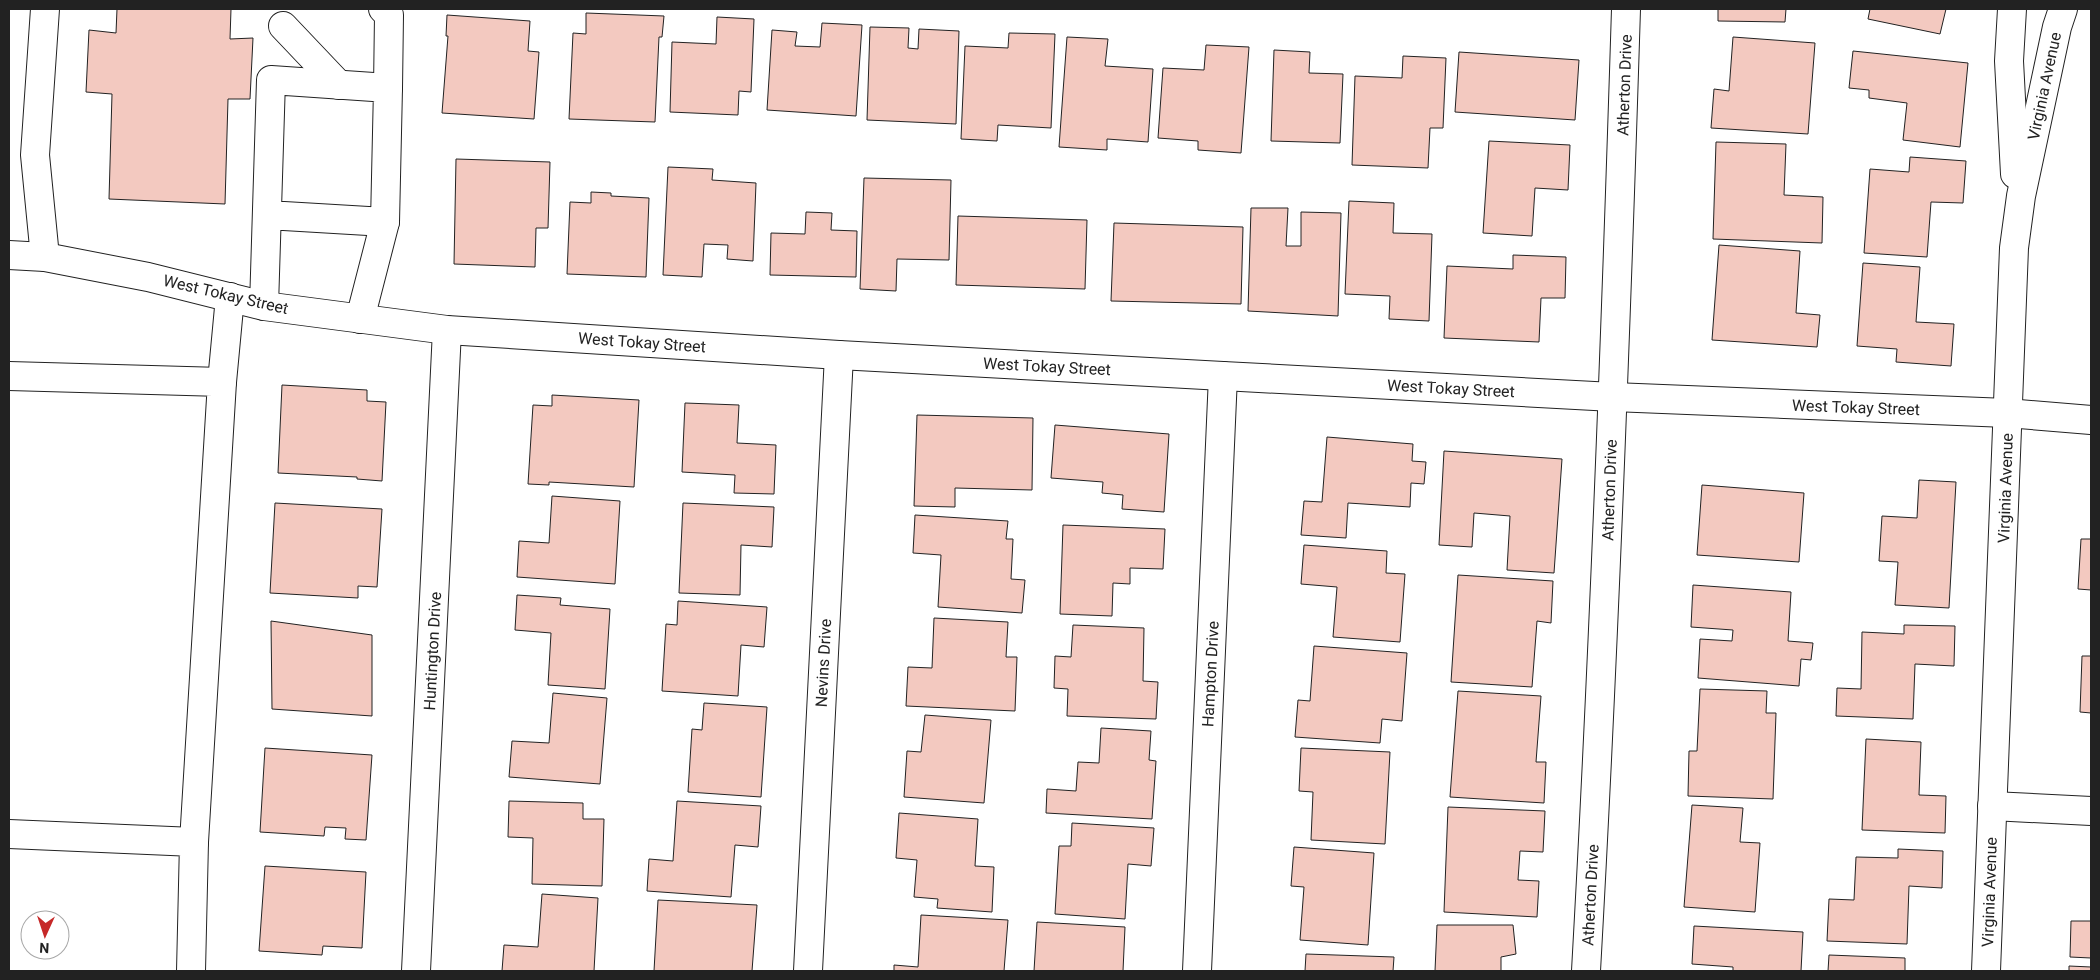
<svg xmlns="http://www.w3.org/2000/svg" width="2100" height="980" font-family="Roboto,sans-serif">
<rect width="100%" height="100%" fill="#fff"/>
<g fill="#f3c9c0" stroke="#222">
<path d="M 117,9 L 231,9 L 230,39 L 253,38 L 250,99 L 228,99 L 225,204 L 109,199 L 112,94 L 86,92 L 89,30 L 116,33 Z"/>
<path d="M 1718,9 L 1786,9 L 1785,22 L 1718,21 Z"/>
<path d="M 1870,9 L 1946,9 L 1940,34 L 1868,19 Z"/>
<path d="M 586,13 L 664,16 L 662,37 L 659,37 L 655,122 L 569,119 L 573,33 L 586,34 Z"/>
<path d="M 447,15 L 530,21 L 528,51 L 539,52 L 534,119 L 442,113 L 448,36 L 446,36 Z"/>
<path d="M 717,17 L 754,19 L 751,92 L 739,91 L 738,115 L 670,112 L 672,42 L 716,44 Z"/>
<path d="M 822,23 L 862,25 L 856,116 L 767,110 L 772,30 L 797,32 L 795,46 L 820,47 Z"/>
<path d="M 870,27 L 909,28 L 908,48 L 918,49 L 919,29 L 959,31 L 956,124 L 867,120 Z"/>
<path d="M 1009,33 L 1055,34 L 1051,128 L 998,125 L 997,141 L 961,139 L 965,46 L 1008,48 Z"/>
<path d="M 1067,37 L 1108,39 L 1105,66 L 1153,69 L 1148,142 L 1107,139 L 1107,150 L 1059,147 Z"/>
<path d="M 1733,37 L 1815,43 L 1808,134 L 1711,128 L 1714,89 L 1729,91 Z"/>
<path d="M 1206,45 L 1249,47 L 1241,153 L 1198,150 L 1198,141 L 1158,138 L 1163,68 L 1204,70 Z"/>
<path d="M 1274,50 L 1310,52 L 1309,73 L 1343,74 L 1340,143 L 1271,141 Z"/>
<path d="M 1853,51 L 1968,63 L 1960,147 L 1903,140 L 1907,103 L 1869,98 L 1869,90 L 1849,88 Z"/>
<path d="M 1459,52 L 1579,60 L 1575,120 L 1455,112 Z"/>
<path d="M 1403,56 L 1446,58 L 1443,128 L 1430,128 L 1428,168 L 1352,165 L 1355,76 L 1402,78 Z"/>
<path d="M 1489,141 L 1570,145 L 1568,190 L 1535,188 L 1532,236 L 1483,233 Z"/>
<path d="M 1716,142 L 1786,144 L 1784,195 L 1823,197 L 1822,243 L 1713,239 Z"/>
<path d="M 1910,157 L 1966,161 L 1963,203 L 1931,202 L 1927,257 L 1864,253 L 1870,169 L 1909,172 Z"/>
<path d="M 456,159 L 550,162 L 548,228 L 536,228 L 535,267 L 454,264 Z"/>
<path d="M 668,167 L 713,169 L 712,180 L 756,183 L 753,261 L 727,259 L 728,245 L 704,244 L 702,277 L 663,275 Z"/>
<path d="M 864,178 L 951,180 L 949,260 L 897,259 L 896,291 L 860,289 Z"/>
<path d="M 591,192 L 611,193 L 611,196 L 649,198 L 646,277 L 567,274 L 570,202 L 591,203 Z"/>
<path d="M 1349,201 L 1394,203 L 1393,233 L 1432,234 L 1429,321 L 1389,319 L 1390,296 L 1345,294 Z"/>
<path d="M 1251,208 L 1288,208 L 1286,246 L 1301,246 L 1301,212 L 1341,213 L 1338,316 L 1248,311 Z"/>
<path d="M 806,212 L 832,213 L 831,230 L 857,231 L 856,277 L 770,275 L 771,233 L 805,234 Z"/>
<path d="M 958,216 L 1087,220 L 1085,289 L 956,285 Z"/>
<path d="M 1114,223 L 1243,227 L 1241,304 L 1111,301 Z"/>
<path d="M 1719,245 L 1800,251 L 1796,313 L 1820,315 L 1817,347 L 1712,340 Z"/>
<path d="M 1513,255 L 1566,257 L 1565,298 L 1541,298 L 1539,342 L 1444,338 L 1447,266 L 1513,269 Z"/>
<path d="M 1863,263 L 1920,267 L 1916,322 L 1954,324 L 1951,366 L 1896,362 L 1897,349 L 1857,346 Z"/>
<path d="M 282,385 L 367,390 L 367,401 L 386,402 L 382,481 L 357,479 L 357,477 L 278,473 Z"/>
<path d="M 552,395 L 639,400 L 634,487 L 549,482 L 549,485 L 528,484 L 533,405 L 552,406 Z"/>
<path d="M 685,403 L 739,405 L 737,443 L 776,445 L 774,494 L 734,493 L 735,475 L 682,472 Z"/>
<path d="M 917,415 L 1033,418 L 1032,490 L 955,488 L 955,507 L 914,506 Z"/>
<path d="M 1055,425 L 1169,434 L 1164,512 L 1122,509 L 1123,495 L 1102,493 L 1103,482 L 1051,478 Z"/>
<path d="M 1327,437 L 1413,444 L 1412,461 L 1426,462 L 1424,484 L 1411,483 L 1410,507 L 1348,503 L 1346,538 L 1301,535 L 1304,501 L 1322,502 Z"/>
<path d="M 1444,451 L 1562,459 L 1554,573 L 1507,570 L 1510,516 L 1474,513 L 1472,547 L 1439,545 Z"/>
<path d="M 1919,480 L 1956,482 L 1949,608 L 1895,605 L 1898,562 L 1879,561 L 1882,516 L 1917,518 Z"/>
<path d="M 1702,485 L 1804,493 L 1799,562 L 1697,555 Z"/>
<path d="M 552,496 L 620,501 L 615,584 L 517,577 L 519,541 L 549,543 Z"/>
<path d="M 275,503 L 382,509 L 377,587 L 358,586 L 358,598 L 270,593 Z"/>
<path d="M 683,503 L 774,507 L 772,547 L 741,545 L 740,595 L 679,593 Z"/>
<path d="M 915,515 L 1008,521 L 1006,539 L 1013,539 L 1011,579 L 1025,580 L 1022,613 L 938,607 L 941,555 L 913,553 Z"/>
<path d="M 1063,525 L 1165,529 L 1163,569 L 1130,568 L 1130,584 L 1113,583 L 1112,616 L 1060,614 Z"/>
<path d="M 2081,539 L 2091,539 L 2091,590 L 2078,589 Z"/>
<path d="M 1304,545 L 1387,551 L 1386,573 L 1405,574 L 1400,642 L 1333,637 L 1337,587 L 1301,584 Z"/>
<path d="M 1458,575 L 1553,581 L 1551,623 L 1537,621 L 1532,687 L 1451,682 Z"/>
<path d="M 1693,585 L 1791,592 L 1788,641 L 1813,643 L 1811,660 L 1801,659 L 1799,686 L 1698,678 L 1700,639 L 1732,641 L 1733,630 L 1691,627 Z"/>
<path d="M 517,595 L 561,598 L 560,605 L 610,609 L 605,689 L 548,685 L 551,633 L 515,630 Z"/>
<path d="M 678,601 L 767,607 L 764,647 L 741,645 L 738,696 L 662,691 L 666,624 L 677,625 Z"/>
<path d="M 934,618 L 1008,622 L 1006,657 L 1017,657 L 1015,711 L 906,706 L 908,667 L 932,668 Z"/>
<path d="M 271,621 L 372,635 L 372,716 L 272,709 Z"/>
<path d="M 1073,625 L 1144,628 L 1143,681 L 1158,682 L 1156,719 L 1067,716 L 1068,689 L 1054,688 L 1055,656 L 1071,657 Z"/>
<path d="M 1904,625 L 1955,626 L 1954,666 L 1915,664 L 1913,719 L 1836,716 L 1837,688 L 1861,689 L 1862,632 L 1904,634 Z"/>
<path d="M 1314,646 L 1407,653 L 1402,721 L 1382,719 L 1380,743 L 1295,737 L 1298,700 L 1310,701 Z"/>
<path d="M 2082,656 L 2091,656 L 2091,713 L 2080,712 Z"/>
<path d="M 1700,689 L 1767,691 L 1766,713 L 1776,713 L 1773,799 L 1688,796 L 1689,751 L 1697,751 Z"/>
<path d="M 1458,691 L 1541,696 L 1536,762 L 1546,762 L 1544,803 L 1450,797 Z"/>
<path d="M 553,693 L 607,698 L 600,784 L 509,777 L 512,741 L 549,743 Z"/>
<path d="M 704,703 L 767,707 L 761,797 L 688,792 L 692,729 L 702,730 Z"/>
<path d="M 925,715 L 991,720 L 984,803 L 904,797 L 907,751 L 921,752 Z"/>
<path d="M 1101,728 L 1151,731 L 1149,760 L 1156,761 L 1152,819 L 1046,813 L 1047,789 L 1076,791 L 1078,762 L 1099,763 Z"/>
<path d="M 1866,739 L 1921,742 L 1919,795 L 1946,796 L 1945,833 L 1862,830 Z"/>
<path d="M 265,748 L 372,755 L 366,840 L 345,839 L 346,828 L 325,827 L 324,836 L 260,832 Z"/>
<path d="M 1301,748 L 1390,752 L 1385,844 L 1311,840 L 1313,792 L 1299,791 Z"/>
<path d="M 509,801 L 583,803 L 583,819 L 604,819 L 602,886 L 532,884 L 533,838 L 508,837 Z"/>
<path d="M 677,801 L 761,806 L 758,847 L 735,845 L 731,897 L 647,891 L 649,859 L 673,861 Z"/>
<path d="M 1692,805 L 1743,808 L 1740,842 L 1760,843 L 1755,912 L 1684,907 Z"/>
<path d="M 1448,807 L 1545,811 L 1543,852 L 1520,851 L 1518,880 L 1539,881 L 1537,917 L 1444,912 Z"/>
<path d="M 899,813 L 978,819 L 975,866 L 994,867 L 992,912 L 937,908 L 938,899 L 914,897 L 917,860 L 896,858 Z"/>
<path d="M 1072,823 L 1154,828 L 1151,866 L 1128,864 L 1125,919 L 1055,914 L 1059,846 L 1071,846 Z"/>
<path d="M 1294,847 L 1374,853 L 1368,945 L 1300,940 L 1304,887 L 1291,886 Z"/>
<path d="M 1898,849 L 1943,851 L 1942,888 L 1909,886 L 1907,944 L 1827,941 L 1829,899 L 1854,900 L 1856,857 L 1898,858 Z"/>
<path d="M 265,866 L 366,872 L 362,948 L 323,946 L 322,955 L 259,951 Z"/>
<path d="M 542,894 L 598,898 L 594,971 L 502,971 L 504,945 L 538,947 Z"/>
<path d="M 658,900 L 757,905 L 752,971 L 654,971 Z"/>
<path d="M 921,915 L 1008,920 L 1004,971 L 894,971 L 894,965 L 918,967 Z"/>
<path d="M 2071,921 L 2091,921 L 2091,958 L 2070,957 Z"/>
<path d="M 1037,922 L 1125,927 L 1123,971 L 1034,971 Z"/>
<path d="M 1437,925 L 1513,925 L 1516,954 L 1501,957 L 1501,971 L 1435,971 Z"/>
<path d="M 1694,926 L 1803,932 L 1801,971 L 1733,971 L 1733,967 L 1692,964 Z"/>
<path d="M 1306,954 L 1394,957 L 1393,971 L 1305,971 Z"/>
<path d="M 1829,955 L 1905,958 L 1905,971 L 1828,971 Z"/>
<path d="M 2069,966 L 2091,967 L 2091,971 L 2069,971 Z"/>
</g>
<g fill="none" stroke-linecap="round" stroke-linejoin="round">
<defs>
<g id="minor">
<path d="M 383,9 L 389,15 L 388,88"/>
<path d="M 2012,9 L 2009,61 L 2015,174"/>
<path d="M 283,26 L 339,85"/>
<path d="M 9,255 L 45,257 L 148,277 L 264,306 L 447,330 L 839,355 L 1223,376 L 1613,397 L 2007,413 L 2091,420"/>
<path d="M 45,257 L 35,155 L 45,9"/>
<path d="M 264,306 L 271,80 L 388,88 L 385,222 L 267,215"/>
<path d="M 360,319 L 385,222"/>
<path d="M 9,376 L 222,382 L 194,842"/>
<path d="M 222,382 L 230,297"/>
<path d="M 1992,806 L 2091,811"/>
<path d="M 9,834 L 194,842 L 191,971"/>
<path d="M 416,971 L 447,330"/>
<path d="M 808,971 L 839,355"/>
<path d="M 1197,971 L 1223,376"/>
<path d="M 1586,971 C 1604,651 1616,330 1626,9"/>
<path d="M 1986,971 L 2014,248 L 2021,196 L 2057,27 L 2063,9"/>
</g>
</defs>
<use href="#minor" stroke="#222" stroke-width="30"/>
<use href="#minor" stroke="#fff" stroke-width="28"/>
</g>
<g text-anchor="middle" stroke-width="4" stroke-linejoin="round" paint-order="stroke">
<g font-size="16" fill="#222" stroke="#fff">
<text transform="translate(1624 85) rotate(-88)" y="6">Atherton Drive</text>
<text transform="translate(2044 86) rotate(-78)" y="6">Virginia Avenue</text>
<text transform="translate(226 294) rotate(13)" y="6">West Tokay Street</text>
<text transform="translate(642 342) rotate(4)" y="6">West Tokay Street</text>
<text transform="translate(1047 366) rotate(3)" y="6">West Tokay Street</text>
<text transform="translate(1451 388) rotate(3)" y="6">West Tokay Street</text>
<text transform="translate(1856 407) rotate(2)" y="6">West Tokay Street</text>
<text transform="translate(2005 488) rotate(-88)" y="6">Virginia Avenue</text>
<text transform="translate(1609 490) rotate(-88)" y="6">Atherton Drive</text>
<text transform="translate(432 651) rotate(-87)" y="6">Huntington Drive</text>
<text transform="translate(823 663) rotate(-87)" y="6">Nevins Drive</text>
<text transform="translate(1210 674) rotate(-87)" y="6">Hampton Drive</text>
<text transform="translate(1989 892) rotate(-88)" y="6">Virginia Avenue</text>
<text transform="translate(1590 895) rotate(-87)" y="6">Atherton Drive</text>
</g>
</g>
<rect width="2100" height="980" fill="none" stroke="#222222" stroke-width="20"/>
<g transform="translate(45 935) rotate(183)"><circle r="24" fill="#ffffff" stroke="#a7a7a7"/>
<path d="M0-4L9 19L0 12L-9 19Z" fill="#c62828"/>
<text y="-8" font-size="14" font-weight="bold" text-anchor="middle" fill="#222222">N</text>
</g>
</svg>
